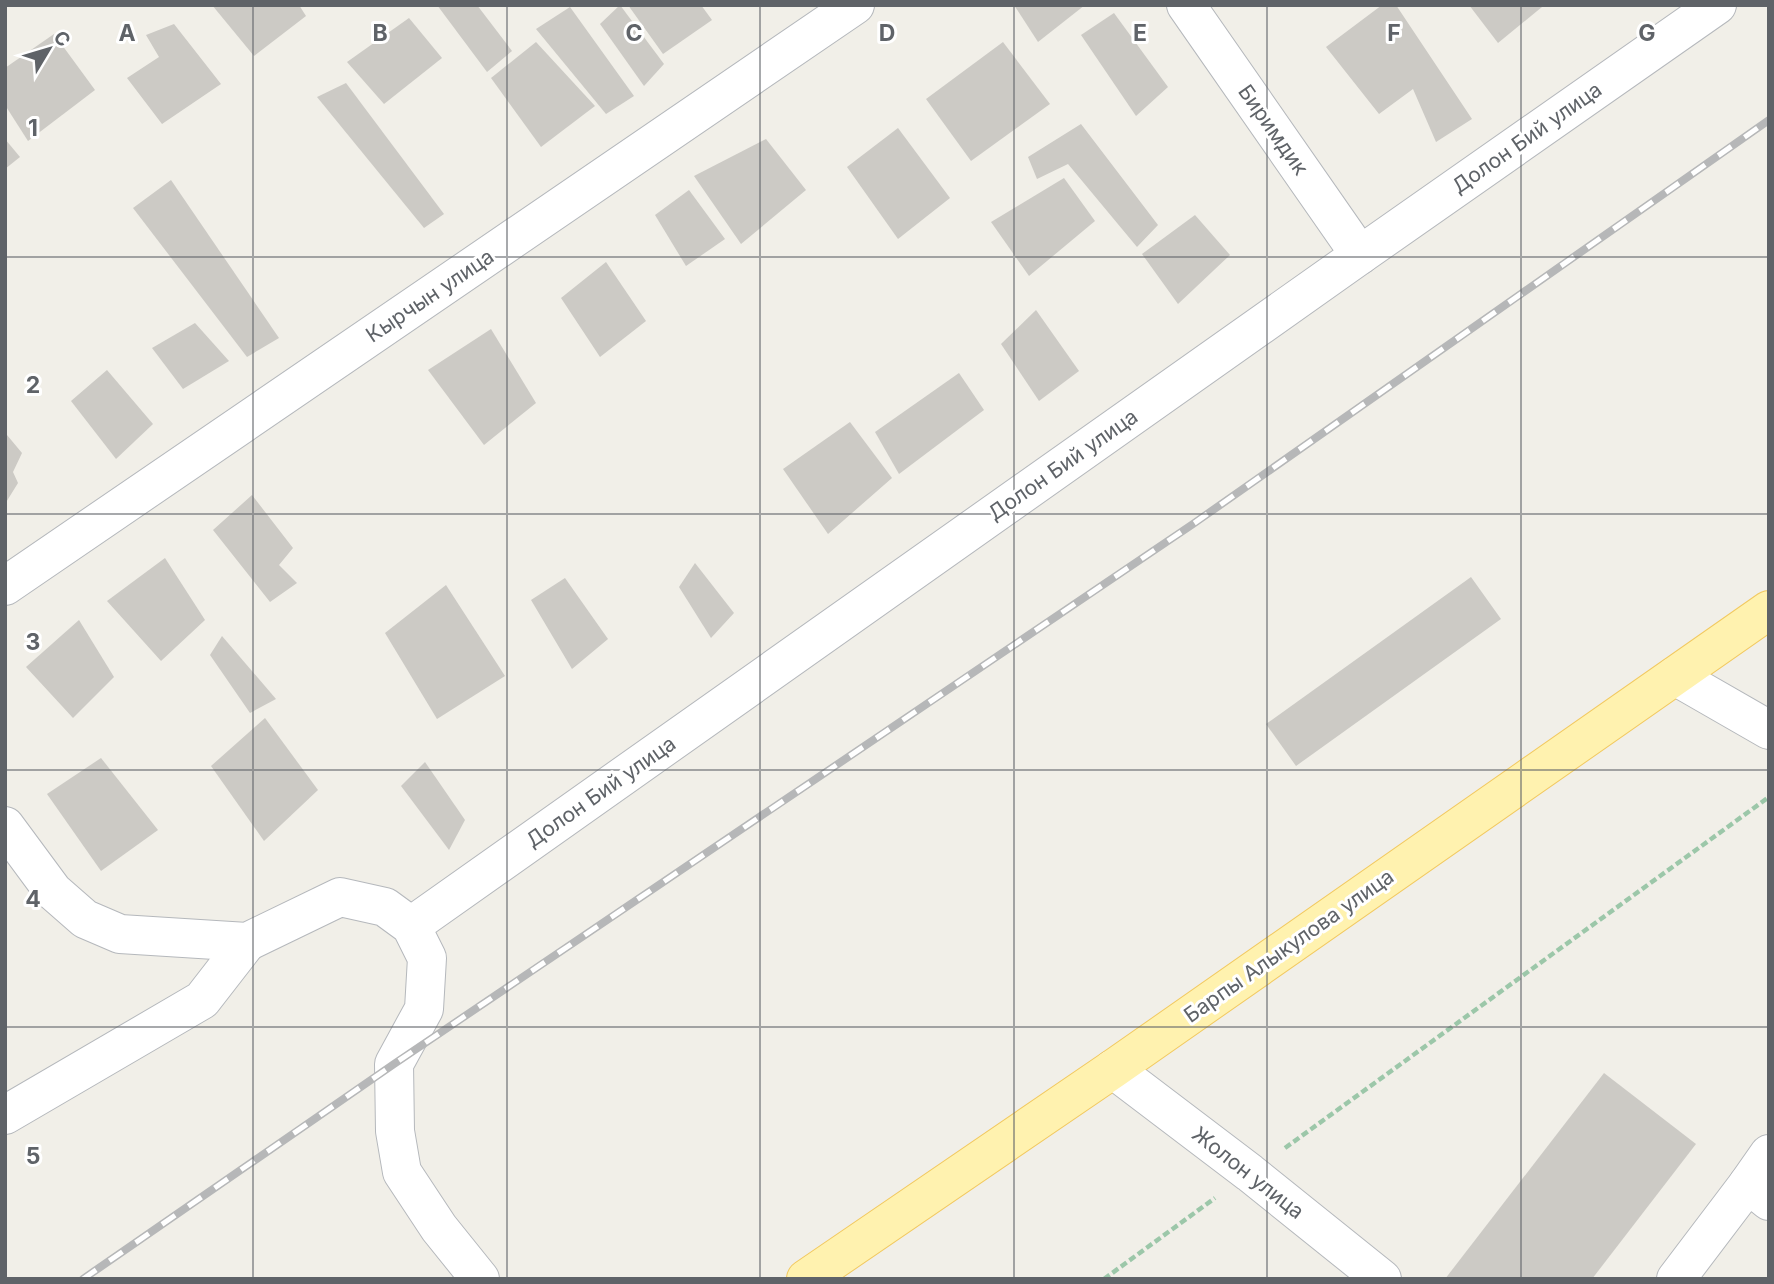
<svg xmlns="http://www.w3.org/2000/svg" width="1774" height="1284" font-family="Inter,sans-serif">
<rect width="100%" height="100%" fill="#f1efe8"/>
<g fill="#cccac5">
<path d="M 212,5 L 299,5 L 306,16 L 254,56 Z"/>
<path d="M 437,5 L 477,5 L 512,51 L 487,72 Z"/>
<path d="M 620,5 L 664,64 L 644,86 L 600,24 Z"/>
<path d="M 628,5 L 701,5 L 712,20 L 663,54 Z"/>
<path d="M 1014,5 L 1085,5 L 1038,42 Z"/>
<path d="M 1382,5 L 1396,5 L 1472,119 L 1436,142 L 1413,89 L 1379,114 L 1326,47 Z"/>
<path d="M 1469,5 L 1540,5 L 1542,7 L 1498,43 Z"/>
<path d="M 570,7 L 634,96 L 606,114 L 536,29 Z"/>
<path d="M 1114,13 L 1168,87 L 1136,116 L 1081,35 Z"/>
<path d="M 409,18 L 442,58 L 384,104 L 347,62 Z"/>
<path d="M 174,24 L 221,84 L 162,124 L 127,78 L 159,57 L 146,35 Z"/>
<path d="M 54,34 L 95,90 L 28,141 L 5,105 L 5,68 Z"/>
<path d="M 536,42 L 595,106 L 541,147 L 491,78 Z"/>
<path d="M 1003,42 L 1050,104 L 971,161 L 926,99 Z"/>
<path d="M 346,83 L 444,214 L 424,228 L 317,97 Z"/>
<path d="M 1081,124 L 1158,225 L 1137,247 L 1068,164 L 1037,179 L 1028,157 Z"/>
<path d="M 898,128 L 950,198 L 898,239 L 847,167 Z"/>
<path d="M 5,139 L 20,157 L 5,169 Z"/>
<path d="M 766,139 L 806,190 L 741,244 L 694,176 Z"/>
<path d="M 1064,178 L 1095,221 L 1029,276 L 991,222 Z"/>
<path d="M 171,180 L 279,338 L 247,357 L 133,208 Z"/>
<path d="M 689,190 L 725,239 L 686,266 L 655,215 Z"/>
<path d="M 1195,215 L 1230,255 L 1178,304 L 1142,254 Z"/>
<path d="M 606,262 L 646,321 L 600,357 L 561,298 Z"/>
<path d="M 1036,310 L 1079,371 L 1039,401 L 1001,344 Z"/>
<path d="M 195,323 L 229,361 L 183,389 L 152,348 Z"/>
<path d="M 491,329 L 536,403 L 484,445 L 428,370 Z"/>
<path d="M 107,370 L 153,424 L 116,459 L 71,401 Z"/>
<path d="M 959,373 L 984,410 L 899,474 L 875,432 Z"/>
<path d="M 850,422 L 892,478 L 828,534 L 783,469 Z"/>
<path d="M 7,435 L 22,453 L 13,472 L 18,483 L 5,504 L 5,436 Z"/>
<path d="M 252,495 L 293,548 L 279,565 L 297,583 L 270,602 L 213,530 Z"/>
<path d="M 165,558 L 205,620 L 161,661 L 107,601 Z"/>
<path d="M 695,563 L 734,613 L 711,638 L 679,587 Z"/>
<path d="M 1471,577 L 1501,619 L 1296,766 L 1266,724 Z"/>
<path d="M 565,578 L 608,639 L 572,669 L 531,600 Z"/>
<path d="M 446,585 L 505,676 L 437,719 L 385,633 Z"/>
<path d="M 79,620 L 114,677 L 73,718 L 26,667 Z"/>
<path d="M 222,636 L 276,699 L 250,713 L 210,655 Z"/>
<path d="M 265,718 L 318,790 L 264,841 L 211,766 Z"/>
<path d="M 101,758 L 158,830 L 101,871 L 47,794 Z"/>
<path d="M 425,762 L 465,820 L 449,850 L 401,786 Z"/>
<path d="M 1604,1073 L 1696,1144 L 1592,1279 L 1445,1279 Z"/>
</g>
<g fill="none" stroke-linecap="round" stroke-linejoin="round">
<defs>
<g id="minor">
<path d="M 1186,5 L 1360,255"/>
<path d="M 5,586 L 855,5"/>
<path d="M 1675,676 L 1769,730"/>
<path d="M 5,826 L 53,891 L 85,919 L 120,934 L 247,942 L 340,897 L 385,907 L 411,926 L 427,958 L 424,1009 L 394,1064 L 395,1131 L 402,1172 L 439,1228 L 480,1279"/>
<path d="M 411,926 L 1360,255 L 1717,5"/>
<path d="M 1113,1069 L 1250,1173 L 1382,1279"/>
<path d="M 5,1115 L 202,1000 L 247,942"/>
<path d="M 1748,1184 L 1769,1154"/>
<path d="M 1676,1279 L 1748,1184 L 1769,1201"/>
</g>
<path id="major" d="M 806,1279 L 1113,1069 L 1769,610"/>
</defs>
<use href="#minor" stroke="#b5b8bc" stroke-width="40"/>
<use href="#major" stroke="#f2c960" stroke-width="40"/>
<g stroke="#9cc7a9" stroke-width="4.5" stroke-dasharray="7 3.5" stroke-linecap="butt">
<path d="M 1285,1148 L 1769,797"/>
<path d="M 1104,1279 L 1215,1198"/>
</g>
<use href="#minor" stroke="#fff" stroke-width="38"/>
<use href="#major" stroke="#fff2af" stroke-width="38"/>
<defs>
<path id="rail" d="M 83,1279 L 394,1064 L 1193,524 L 1769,120"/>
</defs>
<use href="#rail" stroke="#b6b7b8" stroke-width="8"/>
<use href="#rail" stroke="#fff" stroke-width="5" stroke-dasharray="16" stroke-linecap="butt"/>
</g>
<path fill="none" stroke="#5f6368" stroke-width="2" stroke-opacity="0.55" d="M 253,5 L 253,1279M 507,5 L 507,1279M 760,5 L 760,1279M 1014,5 L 1014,1279M 1267,5 L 1267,1279M 1521,5 L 1521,1279M 5,257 L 1769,257M 5,514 L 1769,514M 5,770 L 1769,770M 5,1027 L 1769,1027"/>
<g text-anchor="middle" stroke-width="6" stroke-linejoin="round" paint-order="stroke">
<g font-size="21" fill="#5f6368" stroke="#fff">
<text transform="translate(1273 130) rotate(55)" y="7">Биримдик</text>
<text transform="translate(1527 138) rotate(-35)" y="7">Долон Бий улица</text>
<text transform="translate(430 296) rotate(-34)" y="7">Кырчын улица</text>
<text transform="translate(1063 465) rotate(-35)" y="7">Долон Бий улица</text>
<text transform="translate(601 792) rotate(-35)" y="7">Долон Бий улица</text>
<text transform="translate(1289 946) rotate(-35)" y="7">Барпы Алыкулова улица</text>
<text transform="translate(1248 1173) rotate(38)" y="7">Жолон улица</text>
</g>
</g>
<g font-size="23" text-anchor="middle" font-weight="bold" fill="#5f6368" stroke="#fff" stroke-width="6" stroke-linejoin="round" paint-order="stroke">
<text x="127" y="41">A</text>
<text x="380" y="41">B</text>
<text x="634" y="41">C</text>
<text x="887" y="41">D</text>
<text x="1140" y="41">E</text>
<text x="1394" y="41">F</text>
<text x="1647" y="41">G</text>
<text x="33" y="136">1</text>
<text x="33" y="393">2</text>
<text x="33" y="650">3</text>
<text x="33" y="907">4</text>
<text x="33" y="1164">5</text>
</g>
<rect width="1774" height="1284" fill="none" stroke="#5f6368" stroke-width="14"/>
<g transform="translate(49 49) rotate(52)" stroke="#ffffff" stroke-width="5" paint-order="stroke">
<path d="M0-5L12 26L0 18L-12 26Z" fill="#5f6368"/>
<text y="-10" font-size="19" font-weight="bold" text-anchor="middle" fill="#5f6368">С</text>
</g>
</svg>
